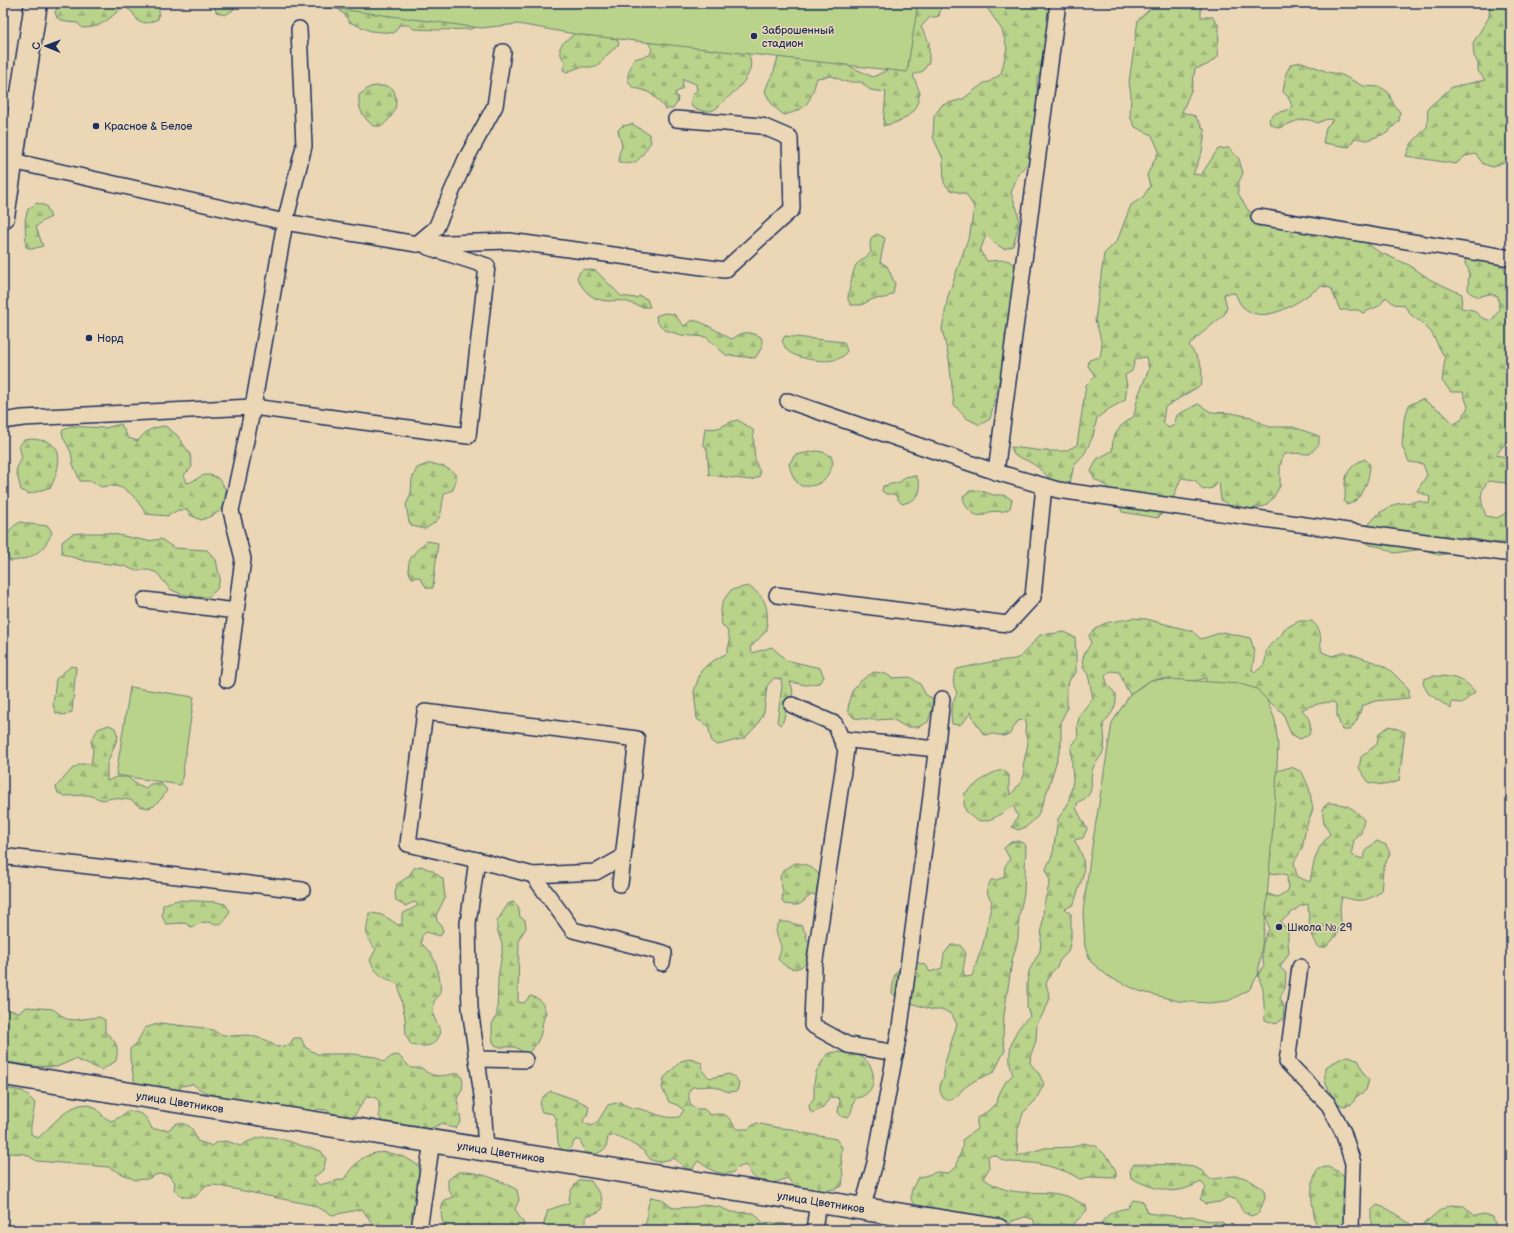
<svg xmlns="http://www.w3.org/2000/svg" width="1514" height="1233" font-family="'Balsamiq Sans',sans-serif">
<defs>
<pattern id="forest-firs" width="22" height="20" patternUnits="userSpaceOnUse"><rect width="22" height="20" fill="#b9d38b"/><path d="M5 1l3.5 6h-7zM16 11l3.5 6h-7z" fill="#9eb57a"/></pattern>
</defs>
<rect width="100%" height="100%" fill="#ebd7b6"/>
<filter id="ink" filterUnits="userSpaceOnUse"><feTurbulence type="fractalNoise" baseFrequency=".025" numOctaves="2"/><feDisplacementMap in="SourceGraphic" scale="8" xChannelSelector="R" yChannelSelector="G"/><feConvolveMatrix kernelMatrix="1 2 1 2 8 2 1 2 1" color-interpolation-filters="sRGB"/></filter>
<g filter="url(#ink)">
<g fill="url(#forest-firs)" stroke="#6a8174">
<path d="M 60,3 L 160,3 L 158,19 L 148,23 L 139,22 L 132,12 L 124,6 C 109,18 103,28 82,28 L 78,23 L 66,22 L 57,18 L 55,12 Z"/>
<path d="M 214,3 L 236,3 L 233,10 L 225,15 L 216,12 Z"/>
<path d="M 455,3 L 477,27 L 470,29 L 437,30 L 414,29 L 409,25 L 399,25 L 394,33 L 371,31 L 349,22 L 345,15 L 338,9 L 304,6 Z"/>
<path d="M 916,3 L 940,3 L 941,7 L 939,16 L 929,18 L 921,27 L 929,42 L 929,62 L 923,71 L 913,75 L 920,93 L 915,110 L 901,121 L 883,126 L 886,92 L 870,90 L 861,82 L 846,82 L 832,76 L 817,78 C 810,101 809,109 784,115 L 773,106 L 765,92 L 768,83 L 774,71 L 778,57 L 783,52 L 847,65 L 873,77 L 887,70 L 892,43 Z"/>
<path d="M 984,3 L 1052,3 L 1048,39 L 1043,52 L 1042,70 L 1037,79 L 1037,101 L 1033,145 L 1028,163 L 1018,174 L 1011,193 L 1018,212 L 1019,224 L 1013,246 L 1004,249 L 994,243 L 986,235 L 980,251 L 987,261 L 1007,260 L 1017,266 L 1010,303 L 1008,332 L 1003,365 L 990,419 L 980,425 L 966,418 L 954,405 L 949,359 L 942,329 L 948,296 L 970,233 L 974,207 L 966,194 L 950,190 L 944,183 L 943,159 L 933,137 L 934,116 L 942,105 L 963,99 L 984,83 L 989,82 L 1001,74 L 1007,48 L 1002,30 Z"/>
<path d="M 1159,3 L 1201,3 L 1201,17 L 1213,17 L 1219,26 L 1218,57 L 1207,65 L 1195,69 L 1192,88 L 1182,112 L 1195,116 L 1205,131 L 1202,152 L 1193,174 L 1201,175 L 1218,149 L 1229,148 L 1239,159 L 1243,173 L 1238,184 L 1238,193 L 1248,210 L 1259,217 L 1363,240 L 1379,252 L 1409,265 L 1431,280 L 1462,294 L 1461,308 L 1473,310 L 1482,318 L 1492,321 L 1499,310 L 1498,296 L 1488,294 L 1479,297 L 1470,293 L 1468,289 L 1469,270 L 1465,264 L 1466,255 L 1501,262 L 1511,283 L 1511,432 L 1505,444 L 1496,455 L 1511,458 L 1511,496 L 1506,483 L 1488,481 C 1478,494 1481,501 1486,516 L 1497,518 L 1511,510 L 1511,543 L 1496,543 L 1467,538 L 1451,553 L 1439,555 L 1423,549 L 1394,553 L 1381,547 L 1370,545 L 1362,541 L 1361,533 L 1379,513 L 1396,504 L 1419,501 L 1429,504 L 1430,497 L 1417,491 L 1427,475 L 1423,464 L 1409,462 L 1402,446 L 1404,420 L 1409,405 L 1422,399 L 1442,412 L 1454,424 L 1461,420 L 1468,407 L 1463,392 L 1451,392 L 1442,381 L 1445,358 L 1431,332 L 1421,322 L 1411,315 L 1404,305 L 1394,304 L 1386,297 L 1379,306 L 1363,313 L 1358,310 L 1340,310 L 1331,288 L 1321,286 C 1301,300 1265,329 1242,306 C 1239,303 1237,297 1235,293 L 1224,294 L 1227,308 L 1224,315 L 1195,339 L 1189,346 C 1200,360 1204,366 1201,385 L 1165,407 L 1163,421 L 1168,428 L 1174,425 L 1177,415 L 1198,404 L 1211,412 L 1231,413 L 1251,417 L 1269,427 L 1293,427 L 1319,436 L 1319,444 L 1310,454 C 1301,454 1291,452 1283,455 L 1280,467 L 1280,486 L 1273,498 L 1265,506 L 1250,509 L 1235,509 L 1221,500 L 1219,482 L 1213,488 L 1203,490 L 1195,480 L 1181,478 L 1170,506 L 1158,518 L 1122,512 C 1115,491 1113,490 1094,479 L 1091,471 L 1097,459 L 1112,451 L 1113,438 L 1121,426 L 1134,416 L 1138,396 L 1149,369 L 1146,357 L 1135,359 L 1132,371 L 1125,375 L 1127,386 L 1125,400 L 1109,409 L 1097,418 L 1093,436 L 1085,453 L 1074,465 L 1070,483 L 1059,486 C 1052,482 1048,476 1042,471 C 1034,463 1024,459 1014,455 L 1011,447 L 1044,451 L 1065,451 L 1077,445 L 1086,385 L 1095,376 L 1088,366 L 1089,360 L 1100,357 L 1102,346 L 1099,332 L 1095,320 L 1104,254 L 1117,241 L 1131,205 L 1143,197 L 1150,186 L 1147,175 L 1159,151 L 1152,135 L 1135,127 L 1130,117 L 1131,95 L 1129,82 L 1138,20 L 1151,8 Z"/>
<path d="M 1490,3 L 1511,3 L 1511,161 L 1502,163 L 1493,167 L 1483,164 L 1476,154 L 1465,156 L 1456,164 L 1406,156 L 1411,144 L 1427,127 L 1428,108 L 1452,87 L 1485,80 L 1478,71 L 1478,63 L 1474,56 L 1473,43 L 1489,17 Z"/>
<path d="M 584,24 L 748,53 C 758,72 738,89 725,100 C 722,103 717,109 713,110 C 706,113 698,110 692,107 C 690,99 691,96 697,90 L 696,84 L 683,79 L 682,89 L 675,93 L 678,98 L 677,103 L 673,109 L 665,109 C 655,96 650,90 633,88 C 623,76 630,72 634,59 L 650,55 L 652,49 L 648,42 L 608,32 L 617,39 L 619,44 L 606,56 L 599,65 L 591,67 L 580,67 L 567,72 L 563,70 L 565,62 C 555,47 561,44 572,36 C 577,32 580,28 584,24 Z"/>
<path d="M 1302,62 L 1328,72 L 1342,75 L 1363,86 L 1380,87 L 1388,92 L 1394,105 L 1400,112 L 1399,121 L 1387,133 L 1367,140 L 1355,138 L 1349,147 L 1323,143 L 1326,127 L 1333,120 L 1327,119 L 1317,123 C 1303,115 1293,123 1279,128 L 1270,124 L 1269,119 L 1276,113 L 1288,110 L 1292,106 L 1288,97 L 1283,92 L 1286,73 L 1291,64 Z"/>
<path d="M 377,86 L 386,86 L 393,89 C 400,104 394,116 382,126 L 373,126 C 362,116 358,109 359,95 L 370,87 Z"/>
<path d="M 632,124 L 649,134 L 651,142 C 641,156 638,168 619,162 L 619,154 L 622,146 L 618,130 L 622,126 Z"/>
<path d="M 37,203 L 46,206 L 51,217 L 43,221 L 36,227 L 43,246 L 32,249 L 26,247 L 25,220 L 28,209 Z"/>
<path d="M 877,234 L 885,238 L 880,262 L 887,266 L 895,284 L 893,294 L 885,298 L 873,299 L 861,305 L 851,305 C 850,303 849,302 848,300 C 847,297 854,267 856,265 C 860,260 867,258 871,252 L 870,246 L 871,238 Z"/>
<path d="M 583,269 L 596,271 L 621,296 L 636,298 L 640,296 L 647,299 L 650,307 C 640,308 633,303 623,301 C 619,300 614,301 610,301 C 593,301 585,293 577,278 L 579,273 Z"/>
<path d="M 664,313 L 674,314 L 684,326 C 686,325 689,321 691,321 C 700,318 722,335 732,339 C 744,331 747,331 761,337 C 764,346 760,351 755,358 L 726,355 L 706,337 L 681,335 L 665,330 L 657,322 L 656,316 Z"/>
<path d="M 785,336 L 844,342 L 847,351 C 846,352 845,354 843,356 C 832,365 799,360 788,351 C 785,349 784,344 782,341 Z"/>
<path d="M 738,420 L 753,430 C 755,444 752,460 760,472 L 759,477 L 751,480 L 709,475 L 707,449 L 703,444 L 705,428 C 723,431 724,422 738,420 Z"/>
<path d="M 121,424 L 128,438 L 138,441 C 146,430 151,428 165,426 L 177,435 L 190,454 L 192,467 L 184,475 L 187,483 C 195,482 200,474 209,475 C 223,476 230,494 224,506 C 219,514 209,517 201,520 L 190,515 L 188,510 L 178,510 L 168,516 L 146,514 C 134,495 125,482 101,487 L 92,481 L 80,481 L 73,464 L 71,452 L 63,437 L 62,431 L 70,426 L 105,428 Z"/>
<path d="M 33,439 C 37,440 42,440 46,441 C 67,448 57,473 51,487 L 29,494 L 21,490 L 16,470 L 22,457 L 19,446 L 24,440 Z"/>
<path d="M 816,451 L 823,452 L 831,456 L 833,463 C 826,481 821,487 801,486 C 794,480 791,473 789,464 L 795,455 Z"/>
<path d="M 1365,459 L 1370,465 C 1369,481 1363,500 1347,505 L 1344,502 C 1346,496 1345,495 1345,489 C 1344,474 1351,464 1365,459 Z"/>
<path d="M 427,464 C 440,464 448,467 457,476 L 453,490 L 445,493 C 442,500 442,512 440,516 C 437,522 430,526 425,529 L 412,526 L 409,522 L 406,505 L 411,493 L 412,479 L 417,468 Z"/>
<path d="M 910,476 L 916,476 C 925,492 918,500 902,504 L 894,494 L 886,494 L 882,491 L 883,486 L 900,482 L 905,477 Z"/>
<path d="M 979,490 C 983,491 989,494 994,495 C 1003,495 1005,494 1012,500 L 1010,508 C 1002,514 998,510 989,512 C 987,513 986,515 984,515 C 972,518 964,506 963,496 L 970,491 Z"/>
<path d="M 21,522 L 29,524 L 48,526 L 52,532 C 44,552 31,560 10,561 C 8,557 5,553 5,549 C 4,537 10,526 21,522 Z"/>
<path d="M 82,533 L 108,533 L 148,541 L 161,539 L 174,548 L 207,550 L 216,560 L 220,579 L 217,589 L 208,597 L 196,597 L 181,594 L 170,589 L 157,573 L 149,570 L 133,570 L 125,566 L 85,561 L 62,554 L 62,542 L 72,534 Z"/>
<path d="M 427,541 L 438,543 L 433,588 L 427,588 L 419,577 L 412,578 C 402,562 415,551 427,541 Z"/>
<path d="M 748,586 C 768,599 768,607 767,630 L 750,648 L 752,653 L 772,647 L 786,660 L 820,668 L 824,677 L 819,683 L 806,685 L 790,682 C 798,698 785,707 783,722 L 780,725 L 777,722 L 782,686 L 781,679 L 774,678 L 767,686 L 764,712 L 758,724 L 745,738 L 718,745 L 712,742 L 708,726 L 697,719 L 694,691 L 701,671 L 708,664 L 727,653 L 730,641 L 727,630 L 722,625 L 720,613 L 723,601 L 731,590 Z"/>
<path d="M 1132,618 L 1146,619 L 1192,631 L 1201,639 L 1223,632 L 1250,638 C 1255,649 1255,657 1252,670 L 1255,672 C 1271,662 1262,658 1268,648 C 1273,639 1281,640 1284,629 L 1299,621 L 1312,621 C 1325,634 1318,637 1322,652 L 1332,656 L 1345,652 L 1382,665 L 1391,671 L 1409,689 L 1409,698 L 1375,701 L 1362,706 L 1357,720 L 1350,730 L 1342,730 L 1337,716 L 1337,707 L 1334,702 C 1325,702 1309,705 1302,710 C 1310,717 1312,726 1309,735 L 1300,739 L 1291,734 L 1283,713 L 1267,700 L 1205,693 L 1206,678 C 1189,685 1169,676 1152,680 C 1145,682 1137,690 1130,694 C 1125,688 1123,679 1119,672 L 1111,671 L 1105,676 L 1108,686 L 1116,694 C 1117,708 1112,713 1103,724 C 1104,732 1106,744 1103,752 C 1101,758 1095,762 1093,768 C 1088,782 1098,794 1078,802 L 1076,808 L 1087,829 L 1083,838 L 1074,840 C 1092,867 1081,878 1074,904 L 1065,909 L 1071,914 L 1071,940 L 1068,952 L 1060,960 L 1057,967 L 1051,973 L 1046,984 L 1050,998 L 1046,1008 L 1037,1024 L 1036,1041 L 1031,1054 L 1030,1063 L 1039,1074 L 1044,1084 L 1035,1101 L 1023,1113 L 1018,1129 L 1017,1156 L 1045,1148 L 1073,1147 L 1083,1143 L 1096,1146 L 1109,1159 L 1116,1171 L 1116,1178 L 1090,1177 L 1080,1179 L 1067,1172 L 1048,1166 L 1033,1163 L 1009,1162 L 1002,1160 L 995,1155 L 988,1156 L 989,1169 L 983,1178 C 1014,1201 1035,1187 1066,1196 C 1073,1198 1079,1203 1086,1205 L 1087,1210 C 1068,1232 1065,1230 1037,1230 L 1033,1219 L 1025,1217 L 1012,1221 L 1006,1230 L 915,1208 C 908,1195 911,1190 918,1178 L 937,1172 L 948,1173 L 957,1167 C 957,1154 964,1154 962,1140 L 977,1129 L 977,1118 L 988,1111 L 996,1103 L 1001,1090 L 1007,1080 L 1013,1075 C 1005,1054 1012,1030 1030,1016 L 1027,1007 L 1027,984 L 1029,971 L 1040,951 L 1044,904 L 1050,881 L 1046,869 L 1053,853 L 1058,819 L 1068,804 L 1073,781 L 1071,747 L 1078,737 L 1077,726 L 1080,714 L 1093,698 C 1091,690 1090,682 1088,675 C 1087,672 1084,670 1083,667 C 1080,658 1087,650 1091,643 L 1089,635 C 1103,619 1113,623 1132,618 Z"/>
<path d="M 1065,632 L 1075,638 L 1076,655 L 1076,673 L 1070,679 L 1067,688 L 1067,709 L 1061,721 L 1061,747 L 1045,798 L 1037,817 L 1026,827 L 1018,830 L 1012,827 L 1018,816 L 1013,806 C 1001,813 984,829 971,816 C 962,809 964,804 965,793 C 979,783 986,773 1003,770 L 1009,775 L 1009,789 L 1011,795 L 1022,780 L 1025,773 L 1023,766 L 1028,743 L 1025,732 L 1026,719 L 1018,721 L 1009,735 L 1004,736 L 994,734 L 984,735 L 974,720 L 971,712 L 966,719 L 960,725 L 952,724 C 950,712 951,704 957,693 C 952,683 952,679 957,669 L 990,662 L 1015,659 L 1020,657 L 1040,635 Z"/>
<path d="M 71,666 L 76,667 L 72,712 L 63,715 L 56,713 L 53,705 L 56,679 Z"/>
<path d="M 874,672 L 886,674 L 892,678 L 910,677 L 920,684 L 926,695 L 932,698 L 933,706 L 928,722 L 918,727 L 906,727 L 892,719 L 877,720 L 854,718 L 848,711 C 849,689 856,683 874,672 Z"/>
<path d="M 1433,676 C 1450,676 1464,677 1475,692 L 1462,703 L 1452,702 L 1451,709 L 1428,693 L 1423,684 L 1424,679 Z"/>
<path d="M 109,725 L 115,728 L 118,737 L 107,764 L 107,781 L 116,777 L 127,777 L 135,783 L 146,788 L 150,784 L 161,783 L 167,790 L 162,798 L 154,806 L 148,808 L 139,806 L 131,800 L 113,798 L 103,800 L 88,795 L 65,796 L 58,793 L 56,787 L 72,769 L 81,764 L 91,764 L 93,751 L 91,741 L 98,729 Z"/>
<path d="M 1390,726 L 1405,732 L 1399,781 L 1385,785 L 1369,783 L 1359,768 L 1361,757 L 1377,744 L 1379,733 Z"/>
<path d="M 1291,767 L 1302,772 L 1309,788 L 1313,809 L 1306,827 L 1302,849 L 1294,862 L 1297,877 L 1310,882 C 1314,861 1315,850 1330,834 L 1324,824 L 1322,809 L 1328,803 C 1346,804 1352,806 1364,820 L 1361,833 L 1354,840 L 1351,855 L 1363,859 L 1367,849 L 1377,841 L 1386,845 L 1390,853 L 1383,870 L 1381,892 C 1365,902 1360,902 1342,897 L 1340,907 L 1341,923 L 1336,936 L 1326,947 L 1319,948 C 1309,934 1309,921 1308,904 L 1300,906 L 1280,922 L 1288,930 L 1288,942 L 1289,953 L 1280,967 L 1286,973 L 1285,988 L 1280,998 L 1284,1006 L 1283,1019 L 1276,1024 L 1265,1020 L 1263,989 L 1258,975 L 1264,965 C 1260,949 1262,943 1269,929 L 1266,915 L 1256,908 L 1263,877 L 1268,894 L 1277,897 L 1288,891 L 1287,875 L 1279,873 L 1269,874 L 1263,869 L 1269,781 L 1277,771 Z"/>
<path d="M 1018,841 L 1025,844 L 1026,847 L 1024,893 L 1019,916 L 1018,939 L 1012,961 L 1004,1015 L 1003,1038 L 1005,1050 L 994,1072 L 974,1081 L 964,1088 L 956,1097 L 947,1100 L 943,1098 L 940,1091 L 940,1082 L 944,1078 L 944,1066 L 957,1024 L 952,1015 L 944,1010 L 933,1010 L 904,1001 L 897,998 L 892,993 L 894,977 L 897,971 L 912,966 L 916,962 L 926,965 L 930,972 L 942,968 L 944,954 L 951,945 L 960,945 L 966,953 L 963,970 L 965,977 L 972,976 L 983,944 L 992,902 L 988,895 L 987,889 L 991,880 L 997,880 L 1004,877 L 1005,866 L 1010,859 L 1004,848 L 1011,842 Z"/>
<path d="M 795,863 C 806,863 811,867 819,874 L 823,872 L 818,897 L 815,895 L 811,895 C 798,906 801,906 784,904 L 782,900 L 783,892 L 780,877 L 783,871 Z"/>
<path d="M 421,866 L 433,871 L 443,879 L 445,898 L 436,915 L 437,921 L 441,925 L 443,931 L 440,936 L 426,932 L 422,936 L 421,943 C 433,954 436,961 439,976 C 441,986 442,994 434,1001 L 433,1015 L 441,1032 C 435,1048 426,1047 411,1045 L 406,1035 L 405,1018 L 398,984 C 384,977 376,976 370,960 L 376,949 C 362,936 367,931 369,913 C 382,913 388,918 398,925 L 402,924 L 402,914 L 419,905 L 414,902 L 405,906 L 396,901 L 395,894 L 397,884 L 408,877 L 414,868 Z"/>
<path d="M 179,900 L 216,902 L 225,904 L 230,911 L 223,923 C 216,925 213,923 207,922 C 202,922 196,925 191,927 L 185,923 L 166,924 L 162,916 L 163,905 L 170,902 Z"/>
<path d="M 513,902 L 518,906 L 520,917 L 525,920 L 526,928 L 519,939 L 518,1002 L 524,1003 L 530,996 C 541,998 543,1003 546,1013 C 542,1020 543,1025 541,1033 C 539,1041 533,1050 526,1054 L 515,1047 L 500,1047 L 495,1045 L 493,1042 L 492,1034 L 492,1024 L 497,1015 L 498,978 L 502,954 L 502,944 L 497,929 L 497,921 L 508,904 Z"/>
<path d="M 780,922 L 788,922 L 802,926 L 806,934 L 807,940 L 812,941 C 811,947 810,955 807,960 C 800,974 786,969 778,959 C 779,955 782,950 781,947 C 779,937 772,931 780,922 Z"/>
<path d="M 27,1007 L 53,1009 L 66,1019 L 75,1020 L 99,1017 L 105,1020 L 105,1032 C 117,1042 119,1046 116,1061 L 101,1070 L 75,1059 L 57,1067 L 32,1066 L 3,1061 L 3,1009 L 19,1012 Z"/>
<path d="M 160,1023 L 204,1028 L 213,1030 L 219,1034 L 231,1036 L 248,1035 L 266,1040 L 277,1047 L 289,1045 L 294,1038 L 301,1038 L 305,1047 L 317,1054 L 351,1054 L 376,1057 L 384,1062 L 392,1056 L 398,1055 L 411,1068 L 422,1068 C 433,1080 445,1075 459,1073 L 463,1080 L 462,1090 L 457,1099 L 461,1121 L 456,1128 L 449,1127 L 443,1123 L 420,1133 L 383,1123 L 379,1116 L 379,1101 L 376,1098 L 367,1096 L 354,1116 L 343,1118 L 326,1110 L 318,1109 L 312,1114 L 246,1108 L 237,1099 C 221,1096 205,1096 193,1084 L 181,1086 L 177,1095 L 135,1084 L 130,1059 L 130,1049 L 136,1044 L 145,1028 Z"/>
<path d="M 835,1052 C 843,1053 853,1052 860,1056 C 878,1065 879,1095 856,1098 C 852,1104 853,1111 848,1117 L 842,1117 L 838,1112 L 840,1100 L 837,1097 L 830,1098 L 822,1108 L 813,1113 L 810,1111 L 809,1105 L 814,1098 L 814,1083 L 816,1072 L 827,1054 Z"/>
<path d="M 1346,1056 L 1352,1057 L 1359,1061 L 1364,1074 L 1369,1080 L 1366,1090 L 1356,1097 L 1352,1104 L 1344,1106 L 1337,1103 C 1329,1091 1323,1082 1325,1067 Z"/>
<path d="M 690,1059 L 702,1063 L 703,1072 L 710,1078 L 729,1074 L 735,1077 L 739,1083 L 737,1091 L 729,1092 L 713,1086 L 692,1087 C 687,1093 689,1100 691,1106 L 697,1109 L 704,1109 L 710,1115 C 726,1112 729,1116 736,1129 L 748,1129 L 756,1123 L 779,1128 L 792,1129 L 803,1133 L 836,1139 L 842,1147 L 841,1158 L 843,1176 L 842,1186 C 826,1194 809,1189 793,1186 L 788,1178 L 773,1183 L 760,1183 L 752,1175 L 746,1165 L 737,1168 L 732,1173 C 715,1175 712,1170 698,1161 L 692,1169 C 684,1170 680,1164 675,1158 L 658,1162 L 651,1160 L 644,1151 L 624,1139 L 614,1135 L 608,1137 L 606,1148 L 597,1154 L 586,1153 L 580,1140 L 575,1140 L 572,1146 L 567,1151 C 556,1150 558,1139 557,1130 C 556,1126 555,1124 557,1120 L 553,1114 L 542,1112 C 537,1102 542,1096 551,1091 L 579,1101 L 589,1106 L 587,1116 L 583,1119 L 584,1123 L 592,1126 L 598,1121 L 608,1105 L 620,1102 C 630,1109 633,1107 644,1110 C 657,1114 665,1119 679,1117 L 684,1110 L 677,1105 L 669,1102 L 662,1088 L 664,1078 L 681,1061 Z"/>
<path d="M 3,1088 L 23,1091 L 35,1103 C 34,1113 30,1123 31,1134 L 38,1138 C 51,1127 75,1095 94,1107 C 98,1109 100,1113 103,1116 C 105,1118 108,1119 111,1121 L 120,1117 L 127,1111 C 144,1113 146,1115 152,1129 L 168,1130 L 177,1123 C 191,1124 193,1128 197,1141 L 213,1146 L 217,1142 L 227,1141 L 240,1146 C 261,1134 269,1135 291,1142 C 301,1146 311,1148 321,1151 L 326,1159 L 323,1170 L 313,1178 L 319,1185 L 344,1179 C 361,1152 379,1146 408,1159 C 418,1164 424,1172 434,1176 L 434,1182 L 430,1186 L 418,1193 L 412,1221 L 415,1230 L 377,1230 L 362,1209 L 333,1215 L 312,1205 L 214,1185 L 205,1186 L 195,1197 L 183,1197 L 174,1189 L 175,1182 L 168,1175 L 158,1174 L 147,1179 L 135,1180 L 108,1167 L 37,1161 L 25,1154 L 9,1153 L 3,1150 Z"/>
<path d="M 1134,1164 L 1187,1165 L 1201,1170 L 1210,1179 C 1218,1179 1225,1177 1233,1176 C 1244,1175 1255,1183 1264,1190 L 1265,1198 L 1259,1213 L 1251,1216 L 1243,1212 L 1237,1200 L 1228,1197 L 1220,1202 L 1205,1204 L 1200,1199 L 1206,1188 L 1201,1182 C 1194,1185 1187,1189 1180,1190 C 1165,1193 1144,1185 1131,1178 L 1130,1171 Z"/>
<path d="M 1328,1167 L 1341,1173 L 1347,1179 L 1342,1195 L 1342,1212 L 1352,1223 L 1342,1230 L 1317,1230 C 1313,1208 1307,1189 1318,1168 Z"/>
<path d="M 458,1172 C 478,1171 499,1179 517,1190 L 519,1200 L 515,1209 L 524,1224 L 522,1230 L 468,1230 L 465,1226 L 456,1227 L 454,1230 L 447,1230 C 440,1221 440,1210 444,1200 L 453,1197 L 448,1189 L 448,1180 Z"/>
<path d="M 580,1180 L 591,1181 L 601,1196 L 603,1208 L 599,1212 L 586,1216 L 586,1224 L 590,1230 L 544,1230 L 544,1223 L 548,1210 L 569,1203 C 569,1192 572,1187 580,1180 Z"/>
<path d="M 651,1197 L 661,1199 L 673,1208 L 695,1207 L 704,1205 L 719,1207 L 731,1212 L 754,1213 L 762,1222 L 785,1224 L 791,1230 L 644,1230 L 644,1226 L 647,1220 L 647,1209 Z"/>
<path d="M 1133,1200 L 1144,1202 L 1147,1213 L 1182,1217 L 1192,1216 L 1205,1220 L 1221,1222 L 1228,1226 L 1250,1226 L 1257,1230 L 1161,1230 L 1157,1227 L 1150,1230 L 1105,1230 L 1101,1223 C 1110,1212 1113,1211 1128,1208 Z"/>
<path d="M 1377,1205 L 1388,1209 L 1413,1226 L 1421,1226 L 1439,1211 L 1450,1205 L 1464,1206 L 1475,1216 L 1484,1214 L 1493,1217 L 1497,1230 L 1371,1230 L 1371,1211 Z"/>
</g>
<g fill="#b9d38b" stroke="#6a8174">
<path d="M 275,3 L 918,3 L 907,72 L 575,34 L 518,24 L 481,28 L 338,9 Z"/>
<path d="M 1168,679 L 1240,684 L 1257,689 L 1267,700 L 1275,720 L 1278,746 L 1276,788 L 1265,923 L 1258,975 L 1249,990 L 1228,1001 L 1209,1003 L 1178,1001 L 1139,991 L 1109,977 L 1091,962 L 1085,947 L 1083,912 L 1090,859 L 1112,723 L 1130,694 L 1151,680 Z"/>
<path d="M 130,687 L 194,697 L 181,785 L 116,775 Z"/>
</g>
<g fill="none" stroke-linecap="round" stroke-linejoin="round">
<defs>
<g id="service">
<path d="M 299,29 L 304,146 L 285,222 L 417,244 L 509,241 L 725,270 L 792,209 L 790,138 L 762,126 L 676,119"/>
<path d="M 3,99 L 21,101"/>
<path d="M 1259,217 L 1511,258"/>
<path d="M 417,244 L 436,228 L 466,159 L 495,106 L 503,52"/>
<path d="M 788,401 L 996,472 L 1058,490 L 1511,554"/>
<path d="M 3,421 L 23,418 L 253,407 L 285,222 L 12,161"/>
<path d="M 996,472 L 1058,3"/>
<path d="M 777,595 L 1008,624 L 1033,597 L 1044,486"/>
<path d="M 145,600 L 236,611"/>
<path d="M 227,680 L 243,559 L 231,511 L 253,407 L 468,436 L 487,266 L 428,247"/>
<path d="M 792,705 L 835,724 L 846,750 L 814,967 L 812,1025 L 848,1045 L 896,1053"/>
<path d="M 841,739 L 936,749"/>
<path d="M 3,859 L 9,857 L 302,890"/>
<path d="M 477,860 L 533,875 L 573,930 L 664,953 L 662,963"/>
<path d="M 533,875 L 596,872 L 623,857"/>
<path d="M 1300,967 L 1287,1062 L 1329,1105 L 1343,1132 L 1353,1163 L 1351,1230"/>
<path d="M 477,1059 L 525,1060"/>
<path d="M 486,1150 L 483,1103 L 470,1008 L 469,978 L 468,923 L 477,860 L 408,844 L 425,712 L 637,739 L 620,884"/>
<path d="M 862,1209 L 875,1163 L 900,1027 L 931,796 L 942,699"/>
<path d="M 419,1230 L 432,1141"/>
<path d="M 814,1230 L 818,1202"/>
</g>
<g id="tertiary">
<path d="M 3,217 L 36,3"/>
<path d="M 3,1074 L 998,1230"/>
</g>
</defs>
<use href="#service" stroke="#1b2f5e" stroke-width="18"/>
<use href="#tertiary" stroke="#1b2f5e" stroke-width="25"/>
<use href="#service" stroke="#ebd7b6" stroke-width="15"/>
<use href="#tertiary" stroke="#ebd7b6" stroke-width="22"/>
</g>
</g>
<g fill="#1b2f5e" stroke="#ebd7b6" stroke-width="1.5">
<circle cx="754" cy="36" r="4"/>
<circle cx="96" cy="126" r="4"/>
<circle cx="89" cy="338" r="4"/>
<circle cx="1279" cy="927" r="4"/>
</g>
<g text-anchor="middle" stroke-width="3" stroke-linejoin="round" paint-order="stroke">
<g font-size="11" fill="#1b2f5e" stroke="#ebd7b6" text-anchor="start">
<text x="762" y="34">Заброшенный<tspan x="762" dy="13">стадион</tspan></text>
<text x="104" y="130">Красное &amp; Белое</text>
<text x="97" y="342">Норд</text>
<text x="1287" y="931">Школа № 29</text>
</g>
<g font-size="11" fill="#1b2f5e" stroke="#ebd7b6">
<text transform="translate(180 1102) rotate(9)" y="4">улица Цветников</text>
<text transform="translate(501 1152) rotate(9)" y="4">улица Цветников</text>
<text transform="translate(821 1202) rotate(9)" y="4">улица Цветников</text>
</g>
</g>
<rect width="1514" height="1233" fill="none" stroke="#ebd7b6" stroke-width="16"/>
<rect x="8" y="8" width="1498" height="1217" fill="none" stroke="#1b2f5e" stroke-width="1.5" filter="url(#ink)"/>
<g transform="translate(46 46) rotate(271)" stroke="#ebd7b6" stroke-width="3" paint-order="stroke">
<path d="M0-3L7 15L0 10L-7 15Z" fill="#1b2f5e"/>
<text y="-6" font-size="11" font-weight="bold" text-anchor="middle" fill="#1b2f5e">С</text>
</g>
</svg>
